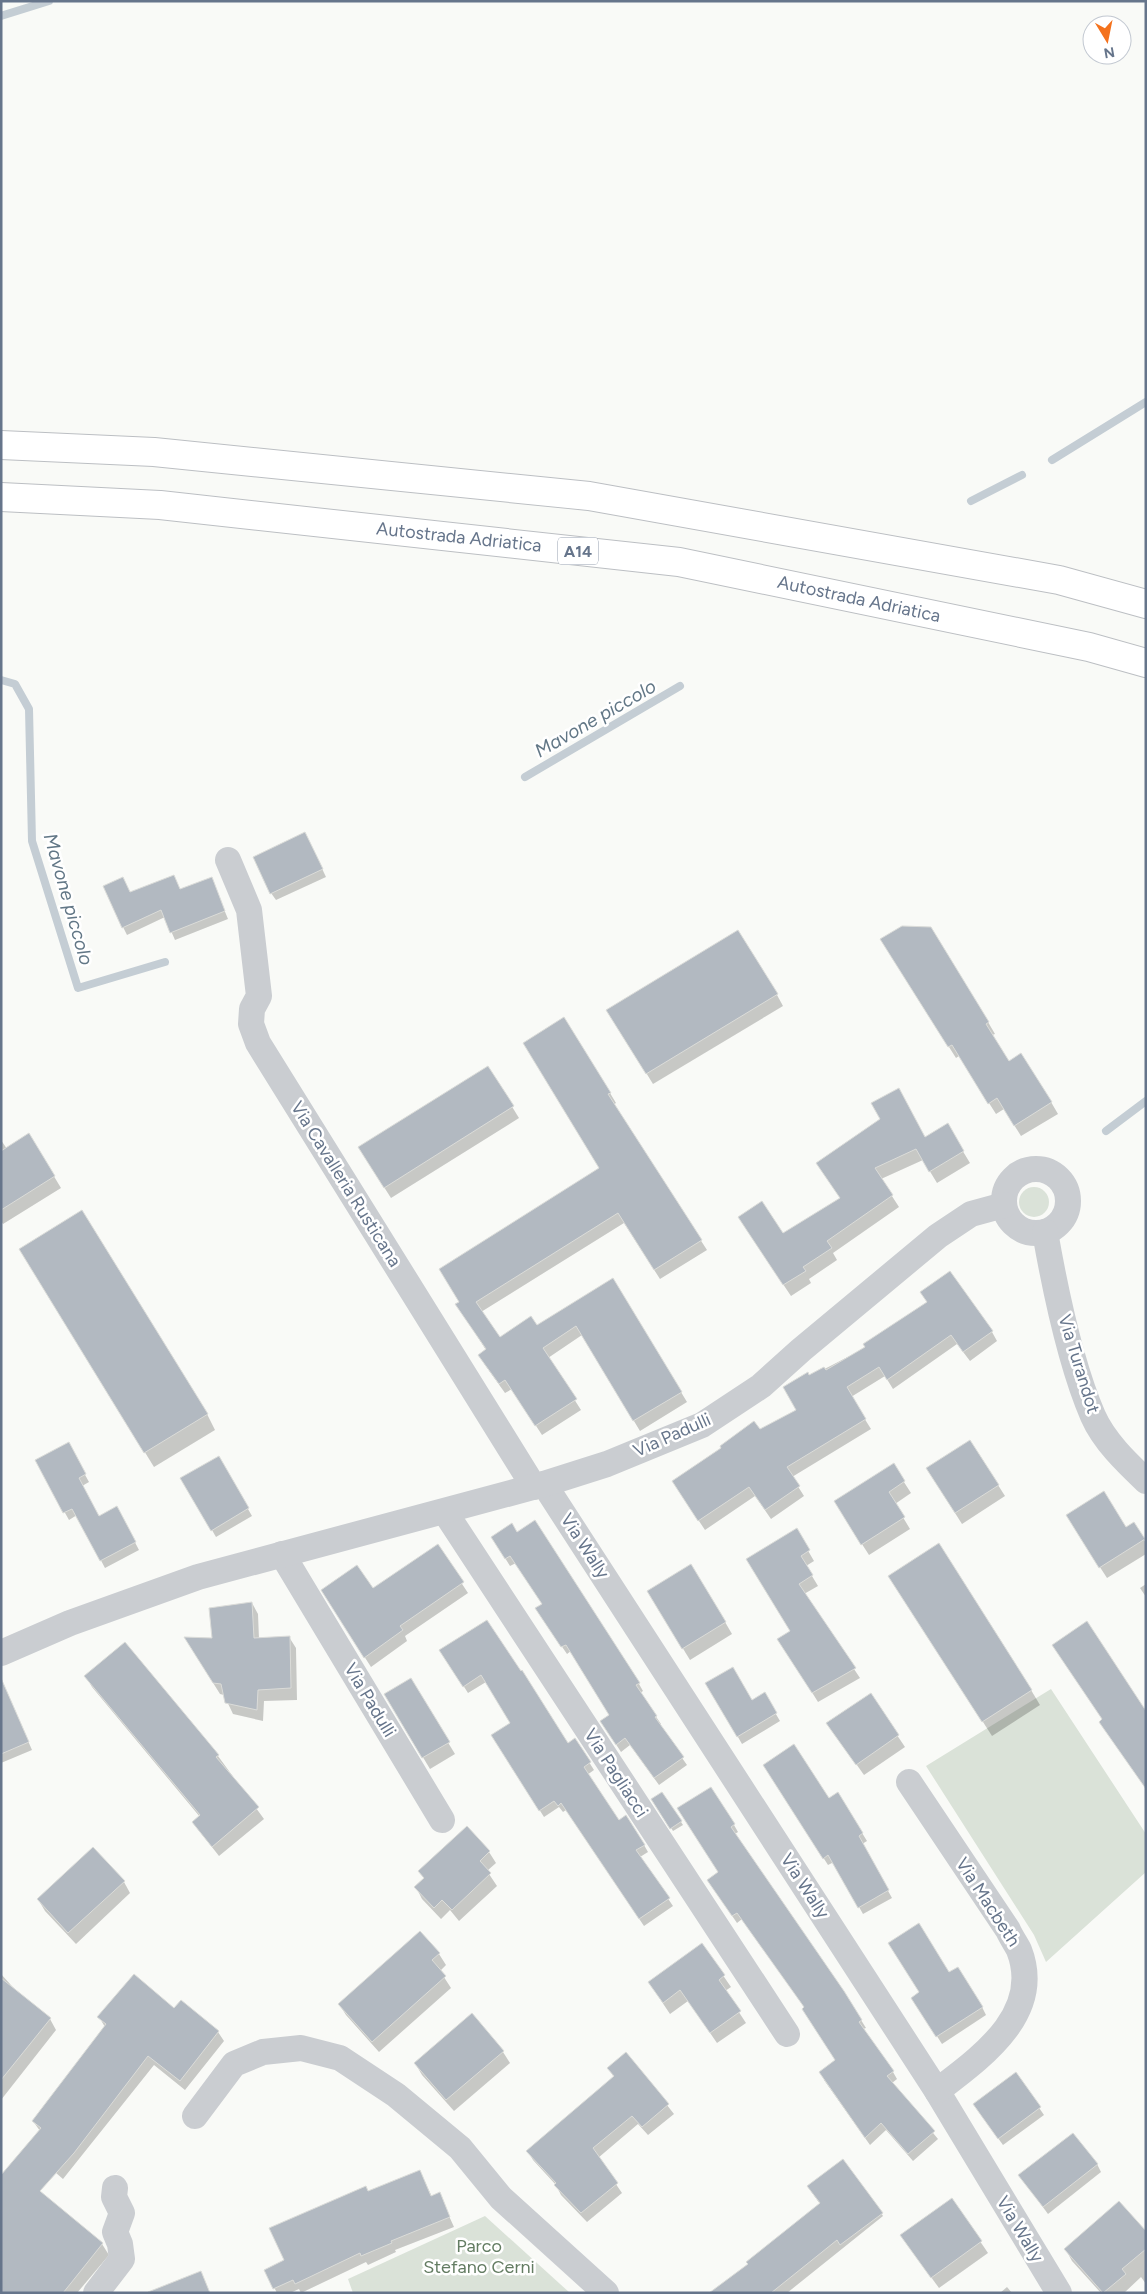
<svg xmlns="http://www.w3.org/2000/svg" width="1147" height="2294" font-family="Figtree,sans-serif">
<rect width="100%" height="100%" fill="#f9faf7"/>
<g fill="#dae2d8">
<circle cx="1034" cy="1202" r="15"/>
<path d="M 1051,1689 L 1146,1834 L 1146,1872 L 1046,1962 L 1034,1935 L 926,1766 Z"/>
<path d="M 485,2216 L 570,2293 L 353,2293 L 348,2279 Z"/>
</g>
<g fill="#0003">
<path d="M 309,841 L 326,877 L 276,900 L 271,893 Z"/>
<path d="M 211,878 L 228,919 L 175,940 L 165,917 L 127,935 L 123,927 L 130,893 L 180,890 Z"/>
<path d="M 888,951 L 988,1022 L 995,1034 L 992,1035 L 1008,1063 L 1051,1102 L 1058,1114 L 1021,1136 L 1004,1109 L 996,1114 L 959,1056 L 956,1058 Z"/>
<path d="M 777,995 L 783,1006 L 653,1084 L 614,1021 Z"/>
<path d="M 530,1054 L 610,1093 L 616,1103 L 613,1105 L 707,1250 L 660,1279 L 624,1223 L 481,1312 L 500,1339 L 537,1327 L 613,1280 L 687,1402 L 640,1431 L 582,1335 L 548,1358 L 581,1410 L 542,1435 L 512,1389 L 505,1393 L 485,1365 L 479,1355 L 486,1350 L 457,1305 L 601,1169 Z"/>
<path d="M 488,1068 L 519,1118 L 391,1198 L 366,1159 Z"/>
<path d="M 947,1125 L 970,1163 L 937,1183 L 923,1160 L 881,1179 L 899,1207 L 833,1253 L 837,1260 L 809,1279 L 811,1283 L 791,1296 L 746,1229 L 783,1235 L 841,1199 L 825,1175 L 925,1138 Z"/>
<path d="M 29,1135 L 61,1188 L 3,1224 L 1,1221 L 1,1140 L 7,1149 Z"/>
<path d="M 29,1264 L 207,1414 L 215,1430 L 154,1467 Z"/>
<path d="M 928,1303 L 992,1332 L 997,1341 L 970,1361 L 957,1344 L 893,1389 L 885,1376 L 851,1397 L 871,1429 L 792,1477 L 804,1496 L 771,1519 L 755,1496 L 705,1530 L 679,1491 L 760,1431 L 798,1411 L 809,1377 L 867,1347 Z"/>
<path d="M 68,1444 L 89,1482 L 82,1486 L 99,1517 L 117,1508 L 139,1550 L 105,1568 L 77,1515 L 69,1520 L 36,1461 Z"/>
<path d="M 218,1457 L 252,1516 L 216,1537 L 182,1478 Z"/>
<path d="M 893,1465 L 911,1493 L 895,1504 L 910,1529 L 869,1555 L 842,1513 Z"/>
<path d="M 934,1480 L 998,1485 L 1005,1496 L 962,1524 Z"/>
<path d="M 1134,1524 L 1146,1543 L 1146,1554 L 1107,1578 L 1074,1527 L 1126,1529 Z"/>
<path d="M 796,1530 L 814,1561 L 806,1566 L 818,1586 L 804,1594 L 860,1678 L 818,1702 L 785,1649 L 791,1631 Z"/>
<path d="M 517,1533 L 639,1684 L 643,1691 L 640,1693 L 661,1724 L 659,1725 L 687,1765 L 659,1785 L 630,1745 L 621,1752 L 606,1729 L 610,1715 L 571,1651 L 567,1654 L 541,1616 L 543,1605 L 516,1563 L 510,1566 L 492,1537 Z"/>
<path d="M 437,1546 L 468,1593 L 405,1636 L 407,1641 L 371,1667 L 328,1600 L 373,1590 Z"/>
<path d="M 1146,1584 L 1146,1597 L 1140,1588 Z"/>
<path d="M 899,1591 L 1031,1690 L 1040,1705 L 992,1736 Z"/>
<path d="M 252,1603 L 258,1614 L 259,1639 L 289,1637 L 296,1648 L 297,1700 L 264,1701 L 263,1721 L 233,1714 L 224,1695 L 220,1694 L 192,1649 L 213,1639 Z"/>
<path d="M 655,1603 L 725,1622 L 732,1634 L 690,1660 Z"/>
<path d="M 487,1622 L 568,1745 L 575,1740 L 594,1770 L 587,1775 L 618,1822 L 644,1845 L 648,1852 L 640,1857 L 673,1906 L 644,1926 L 566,1810 L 563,1812 L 559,1807 L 544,1817 L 497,1743 L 512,1723 L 486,1682 L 468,1693 L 445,1657 Z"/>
<path d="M 86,1676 L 218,1756 L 264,1819 L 219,1856 L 193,1823 L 200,1817 L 92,1687 Z"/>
<path d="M 410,1680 L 455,1754 L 430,1769 L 385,1694 Z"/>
<path d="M 707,1683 L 752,1701 L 764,1694 L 780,1721 L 742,1744 Z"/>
<path d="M 870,1695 L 905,1747 L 864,1775 L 835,1734 Z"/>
<path d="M 10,1700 L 32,1750 L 1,1763 L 1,1704 Z"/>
<path d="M 769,1773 L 828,1800 L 838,1794 L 867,1841 L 862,1844 L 892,1898 L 863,1914 L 834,1862 L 828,1865 Z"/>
<path d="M 662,1793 L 683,1825 L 673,1831 L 653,1799 Z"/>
<path d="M 683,1816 L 734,1825 L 738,1832 L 735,1834 L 861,2020 L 866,2028 L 863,2029 L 893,2072 L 897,2079 L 892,2083 L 938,2139 L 913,2161 L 886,2130 L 870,2145 L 824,2080 L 836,2061 L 805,2008 L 742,1919 L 737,1923 L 713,1888 L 720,1873 Z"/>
<path d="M 489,1852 L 496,1863 L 487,1871 L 497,1886 L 459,1921 L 450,1910 L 441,1919 L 422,1899 L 416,1887 L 424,1879 L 420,1871 Z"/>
<path d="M 124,1882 L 130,1893 L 76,1944 L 45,1911 L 38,1899 Z"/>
<path d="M 420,1932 L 439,1954 L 446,1965 L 440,1971 L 451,1988 L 379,2052 L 346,2015 L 339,2004 Z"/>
<path d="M 702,1945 L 731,1987 L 725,1991 L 746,2023 L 717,2043 L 688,2001 L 670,2014 L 656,1993 Z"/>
<path d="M 1,1974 L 19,1994 L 50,2019 L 56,2030 L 1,2100 Z"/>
<path d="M 917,2005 L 982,2007 L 986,2015 L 942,2044 Z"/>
<path d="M 174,2010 L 218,2032 L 224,2041 L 185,2090 L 154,2065 L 63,2179 L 34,2154 L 40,2131 L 33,2121 L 105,2027 L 99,2017 Z"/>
<path d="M 503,2052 L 510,2063 L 454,2111 L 422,2075 L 415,2063 Z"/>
<path d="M 626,2053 L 674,2114 L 648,2135 L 638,2124 L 598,2158 L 622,2193 L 587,2222 L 561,2195 L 556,2185 L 533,2160 L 528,2151 L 614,2078 L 609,2068 Z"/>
<path d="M 1016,2074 L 1044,2115 L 1003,2145 L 979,2112 Z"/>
<path d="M 1097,2164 L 1101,2172 L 1048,2214 L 1020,2176 Z"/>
<path d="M 420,2171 L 432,2197 L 439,2194 L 454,2227 L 395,2250 L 396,2252 L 368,2265 L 366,2262 L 301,2293 L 299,2289 L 290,2293 L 277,2293 L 266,2271 L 286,2261 L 368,2193 Z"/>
<path d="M 808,2187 L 878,2208 L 883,2216 L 787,2293 L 711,2293 L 749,2265 L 820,2204 Z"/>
<path d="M 952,2200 L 988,2253 L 939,2288 L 909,2247 Z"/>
<path d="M 1146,2233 L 1146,2284 L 1141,2277 L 1124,2293 L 1101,2293 L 1072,2261 L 1066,2250 Z"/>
<path d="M 102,2244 L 109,2255 L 77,2293 L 1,2293 Z"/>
<path d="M 1007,2287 L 1012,2293 L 1000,2293 Z"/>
</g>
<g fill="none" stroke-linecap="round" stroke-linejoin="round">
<g stroke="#c4cdd4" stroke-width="8">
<path d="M 1,16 L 49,1"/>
<path d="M 1052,460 L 1146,402"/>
<path d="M 971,501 L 1022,475"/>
<path d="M 1,680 L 15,684 L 29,709 L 32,841 L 78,988 L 165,962"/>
<path d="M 525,777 L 680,686"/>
<path d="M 1106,1131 L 1146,1101"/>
</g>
</g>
<g fill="#b2b9c1" stroke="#dbdcd9">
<path d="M 305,832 L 323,869 L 270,894 L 253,857 Z"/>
<path d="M 174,875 L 180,889 L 212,877 L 225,911 L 170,933 L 161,910 L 122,928 L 103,886 L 123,877 L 130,892 Z"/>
<path d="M 902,926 L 931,927 L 989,1022 L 986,1024 L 1009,1061 L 1021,1053 L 1052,1102 L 1014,1126 L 997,1098 L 988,1104 L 952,1045 L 948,1047 L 880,939 Z"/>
<path d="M 738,930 L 778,994 L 646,1074 L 606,1010 Z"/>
<path d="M 564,1017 L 611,1093 L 608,1094 L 702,1240 L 654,1270 L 618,1213 L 476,1302 L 500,1337 L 531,1316 L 537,1325 L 613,1278 L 682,1392 L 633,1421 L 576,1326 L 543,1348 L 577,1399 L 535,1426 L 505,1380 L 499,1384 L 478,1355 L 486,1349 L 455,1304 L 459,1302 L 439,1269 L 599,1168 L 523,1043 Z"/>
<path d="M 488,1066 L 514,1106 L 384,1188 L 358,1147 Z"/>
<path d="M 899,1088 L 925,1137 L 948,1123 L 964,1151 L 929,1172 L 916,1149 L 875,1168 L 893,1195 L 827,1241 L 832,1248 L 803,1267 L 806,1271 L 783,1285 L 738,1217 L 762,1201 L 783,1233 L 840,1198 L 816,1163 L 880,1119 L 871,1103 Z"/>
<path d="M 29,1133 L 55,1176 L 1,1210 L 1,1151 Z"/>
<path d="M 82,1210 L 208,1414 L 144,1453 L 19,1249 Z"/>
<path d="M 950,1271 L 993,1331 L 963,1352 L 951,1335 L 887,1380 L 879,1367 L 847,1387 L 866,1419 L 787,1467 L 800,1486 L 765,1510 L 749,1487 L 698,1521 L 672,1481 L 721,1448 L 720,1446 L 754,1421 L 760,1429 L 796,1410 L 783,1387 L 808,1372 L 809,1375 L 824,1367 L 826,1370 L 865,1347 L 863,1344 L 927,1302 L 920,1292 Z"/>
<path d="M 970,1440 L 999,1485 L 955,1513 L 926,1468 Z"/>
<path d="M 69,1442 L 86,1474 L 79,1478 L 99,1516 L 117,1506 L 136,1542 L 100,1561 L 72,1509 L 63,1513 L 35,1460 Z"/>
<path d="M 219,1456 L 249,1508 L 211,1531 L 180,1478 Z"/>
<path d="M 894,1463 L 905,1481 L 889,1492 L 905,1517 L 861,1545 L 834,1501 Z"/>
<path d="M 1104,1491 L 1126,1527 L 1134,1522 L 1145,1539 L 1099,1568 L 1066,1515 Z"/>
<path d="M 535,1520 L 640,1683 L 636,1685 L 657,1716 L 655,1717 L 684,1757 L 654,1778 L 625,1738 L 616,1745 L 600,1721 L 609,1715 L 566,1645 L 561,1647 L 535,1608 L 542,1604 L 510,1556 L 505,1559 L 491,1537 L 512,1523 L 517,1532 Z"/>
<path d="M 797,1528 L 810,1550 L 801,1556 L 813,1575 L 799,1584 L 856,1668 L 812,1693 L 777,1639 L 790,1631 L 746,1559 Z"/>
<path d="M 939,1543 L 1032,1690 L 982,1722 L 888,1576 Z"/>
<path d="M 438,1544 L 464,1582 L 400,1626 L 403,1630 L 364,1658 L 321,1590 L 357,1565 L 373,1588 Z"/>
<path d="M 691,1564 L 726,1622 L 682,1649 L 647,1591 Z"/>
<path d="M 252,1602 L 254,1638 L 290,1636 L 291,1688 L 258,1690 L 257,1710 L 225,1703 L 221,1684 L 213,1683 L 184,1637 L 212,1638 L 209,1608 Z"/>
<path d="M 487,1620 L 521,1671 L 522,1670 L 568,1743 L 575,1738 L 591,1762 L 584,1767 L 619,1820 L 626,1815 L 645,1845 L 636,1850 L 670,1898 L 639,1919 L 561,1803 L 558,1806 L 554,1801 L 539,1811 L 491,1735 L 510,1723 L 481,1675 L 463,1687 L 439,1650 Z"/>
<path d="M 1087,1621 L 1146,1711 L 1146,1789 L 1099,1722 L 1102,1719 L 1052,1645 Z"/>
<path d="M 125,1642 L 219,1755 L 216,1757 L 259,1807 L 212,1847 L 192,1822 L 200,1815 L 84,1676 Z"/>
<path d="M 733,1667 L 752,1700 L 765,1692 L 777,1713 L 737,1737 L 705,1683 Z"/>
<path d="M 1,1678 L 29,1742 L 1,1754 Z"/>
<path d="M 411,1678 L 450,1742 L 422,1758 L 384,1694 Z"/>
<path d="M 871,1693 L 899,1735 L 856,1765 L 826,1723 Z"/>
<path d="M 794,1744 L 829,1798 L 838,1792 L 863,1833 L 859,1836 L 889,1890 L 858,1908 L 828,1855 L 823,1859 L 763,1765 Z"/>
<path d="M 711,1787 L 735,1824 L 731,1827 L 844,1991 L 862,2020 L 859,2022 L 894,2071 L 887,2076 L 935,2131 L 908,2154 L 881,2123 L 865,2138 L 819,2072 L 835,2060 L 802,2009 L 804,2007 L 737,1913 L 732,1916 L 707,1880 L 718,1872 L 677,1808 Z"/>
<path d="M 662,1792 L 682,1821 L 670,1829 L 651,1799 Z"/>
<path d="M 467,1826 L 490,1851 L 480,1861 L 491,1873 L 452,1910 L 442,1900 L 434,1908 L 414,1887 L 424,1878 L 418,1871 Z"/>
<path d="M 93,1847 L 125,1881 L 68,1933 L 37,1899 Z"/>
<path d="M 919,1923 L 949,1972 L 958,1967 L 983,2007 L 936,2037 L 911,1998 L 919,1992 L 888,1943 Z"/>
<path d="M 420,1931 L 440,1953 L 432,1960 L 446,1976 L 372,2042 L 338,2004 Z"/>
<path d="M 702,1943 L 725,1975 L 719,1980 L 741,2011 L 710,2033 L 680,1990 L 663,2003 L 648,1982 Z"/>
<path d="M 134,1974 L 174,2008 L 181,2000 L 219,2031 L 180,2081 L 148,2056 L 74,2153 L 40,2191 L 103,2243 L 63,2293 L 1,2293 L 1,2175 L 41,2128 L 32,2121 L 106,2024 L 97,2017 Z"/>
<path d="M 1,1978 L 51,2018 L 1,2080 Z"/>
<path d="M 472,2013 L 504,2051 L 446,2100 L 414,2063 Z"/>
<path d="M 626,2052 L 669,2104 L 642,2127 L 632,2116 L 593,2148 L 618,2183 L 581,2213 L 554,2185 L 556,2183 L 526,2151 L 614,2076 L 607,2068 Z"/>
<path d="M 1016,2072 L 1041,2107 L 998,2139 L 973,2104 Z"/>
<path d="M 1073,2133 L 1098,2164 L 1043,2207 L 1018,2175 Z"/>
<path d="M 843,2159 L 883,2213 L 840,2245 L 837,2240 L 771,2293 L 709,2293 L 748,2264 L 746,2262 L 820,2203 L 807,2186 Z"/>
<path d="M 420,2170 L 431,2196 L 440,2192 L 450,2217 L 391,2241 L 392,2243 L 361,2256 L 360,2253 L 295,2284 L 293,2280 L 273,2289 L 264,2270 L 284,2260 L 269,2228 L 366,2186 L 368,2191 Z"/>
<path d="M 952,2198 L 982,2241 L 931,2278 L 900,2235 Z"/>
<path d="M 1119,2201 L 1146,2231 L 1146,2249 L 1122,2269 L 1126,2274 L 1103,2293 L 1064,2249 Z"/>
<path d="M 201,2271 L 210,2293 L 148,2293 L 148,2292 Z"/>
</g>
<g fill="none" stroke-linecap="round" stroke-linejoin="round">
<defs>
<g id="motorway">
<path d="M 1,445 L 154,452 L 589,496 L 1059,580 L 1146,604"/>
<path d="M 1,497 L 160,505 L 679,562 L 1089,647 L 1146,663"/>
</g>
</defs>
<use href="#motorway" stroke="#bcbfc3" stroke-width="30"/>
<g stroke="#cacdd1" stroke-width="26">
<path d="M 228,860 L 249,910 L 259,996 L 252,1009 L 251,1024 L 258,1043 L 534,1487"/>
<circle cx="1036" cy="1201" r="32"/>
<path d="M 1045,1232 C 1055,1289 1070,1363 1093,1416 C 1104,1441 1126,1462 1146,1481"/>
<path d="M 544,1484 L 937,2091 L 1059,2293"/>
<path d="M 445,1512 L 787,2034"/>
<path d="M 282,1554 L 442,1820"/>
<path d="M 1,1653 L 70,1623 L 198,1577 L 544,1484 L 607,1464 L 702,1425 L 761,1386 L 801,1350 L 938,1236 L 971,1214 L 1004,1205"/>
<path d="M 909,1782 L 1008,1930 C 1011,1937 1016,1944 1019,1950 C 1044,2014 980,2058 937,2091"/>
<path d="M 195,2116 L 234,2064 L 263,2052 L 301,2048 L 340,2058 L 396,2095 L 460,2148 L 501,2198 L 606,2293"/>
<path d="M 96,2293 L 122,2259 L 120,2244 L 115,2232 L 122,2213 L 114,2197 L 115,2188"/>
</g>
<use href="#motorway" stroke="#fff" stroke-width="28"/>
</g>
<g text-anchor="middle" stroke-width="5" stroke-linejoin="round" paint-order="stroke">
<rect fill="#fff" stroke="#949eae" stroke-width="1" x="558" y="537.5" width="40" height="27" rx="4"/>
<g font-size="16" font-weight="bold" fill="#66758b">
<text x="578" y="557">A14</text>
</g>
<g font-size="18" fill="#66758b" stroke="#fff">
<text transform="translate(459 537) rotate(6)" y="6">Autostrada Adriatica</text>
<text transform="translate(859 599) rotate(12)" y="6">Autostrada Adriatica</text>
<text transform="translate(346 1184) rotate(58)" y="6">Via Cavalleria Rusticana</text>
<text transform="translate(1079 1364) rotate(73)" y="6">Via Turandot</text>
<text transform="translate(672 1435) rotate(-24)" y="6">Via Padulli</text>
<text transform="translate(585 1546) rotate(57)" y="6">Via Wally</text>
<text transform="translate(370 1700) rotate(59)" y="6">Via Padulli</text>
<text transform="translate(616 1773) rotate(57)" y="6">Via Pagliacci</text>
<text transform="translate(805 1886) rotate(57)" y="6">Via Wally</text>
<text transform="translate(988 1902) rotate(57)" y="6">Via Macbeth</text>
<text transform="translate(1020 2229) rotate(59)" y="6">Via Wally</text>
</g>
<g font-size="18" fill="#637c62" stroke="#fff">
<text x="479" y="2252">Parco<tspan x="479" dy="21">Stefano Cerni</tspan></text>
</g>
<g font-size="19" font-style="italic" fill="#627786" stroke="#fff">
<text transform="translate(595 718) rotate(-30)" y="7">Mavone piccolo</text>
<text transform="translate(69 899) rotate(74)" y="7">Mavone piccolo</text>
</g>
</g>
<rect width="1147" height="2294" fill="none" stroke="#66758b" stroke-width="5"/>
<g transform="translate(1107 40) rotate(170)"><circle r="24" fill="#ffffff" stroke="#c2c8d1"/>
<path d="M0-4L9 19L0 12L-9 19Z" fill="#f4721d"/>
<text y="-8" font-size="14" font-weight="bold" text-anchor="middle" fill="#66758b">N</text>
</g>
</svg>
